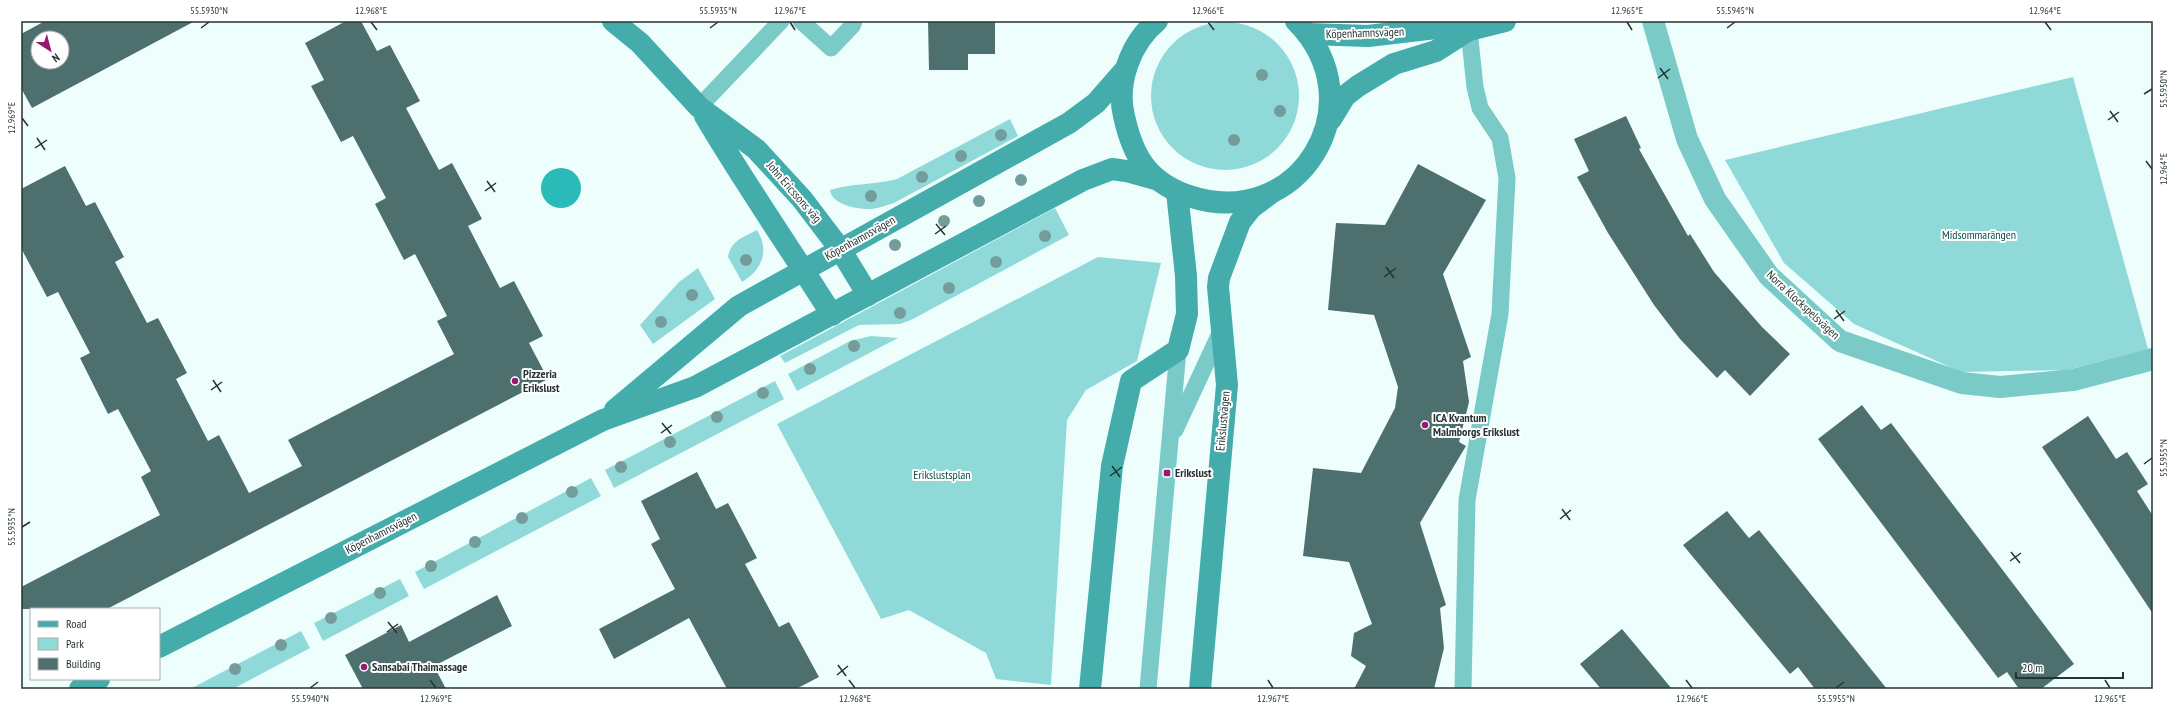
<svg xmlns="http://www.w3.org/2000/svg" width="2174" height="710" font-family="'PT Sans Narrow',sans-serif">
<rect width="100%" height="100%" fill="#eefefd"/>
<g fill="#8fdad8">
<circle cx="1225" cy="96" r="74"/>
<path d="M 2073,77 L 2148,349 L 2067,370 L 1961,372 L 1854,324 L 1784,263 L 1725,160 Z"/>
<path d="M 1010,119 L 1018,136 L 894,203 C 887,205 879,208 872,209 C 860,210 831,205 830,190 C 852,183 875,185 897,179 Z"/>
<path d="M 1055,208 L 1069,235 L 911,320 L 900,324 L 859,325 L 785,363 L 780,356 Z"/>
<path d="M 757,230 C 770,251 762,270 742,282 L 728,257 C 731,240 744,237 757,230 Z"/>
<path d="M 1098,257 L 1161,263 L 1137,361 L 1086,390 L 1067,420 L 1051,685 L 996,679 L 986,653 L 909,610 L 881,619 L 777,424 Z"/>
<path d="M 698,268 L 715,299 L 653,344 L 640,325 L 679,282 Z"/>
<path d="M 871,336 L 898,338 L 797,391 L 788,374 L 850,341 Z"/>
<path d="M 775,381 L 784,399 L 614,488 L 605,470 Z"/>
<path d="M 591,478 L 601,496 L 424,589 L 415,572 Z"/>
<path d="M 400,579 L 409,596 L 323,641 L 314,623 Z"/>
<path d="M 301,631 L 310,648 L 233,689 L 190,689 Z"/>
</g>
<circle fill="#2abbb9" cx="561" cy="188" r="20"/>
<g fill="#4d706f" fill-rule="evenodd">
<path d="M 45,21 L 195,21 L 32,108 L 21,88 L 21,34 ZM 38,38 L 62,38 L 62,62 L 38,62 Z"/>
<path d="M 346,21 L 361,21 L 377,51 L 390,45 L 420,101 L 406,108 L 439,170 L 452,163 L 482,219 L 468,226 L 500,288 L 514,281 L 543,336 L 529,343 L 548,379 L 107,609 L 21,609 L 21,587 L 160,515 L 141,477 L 151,471 L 118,409 L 108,414 L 80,358 L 90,353 L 58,292 L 47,297 L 21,248 L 21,189 L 65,166 L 86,206 L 95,202 L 124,257 L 115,262 L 147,323 L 158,318 L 187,373 L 176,379 L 208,441 L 219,435 L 249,493 L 302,466 L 288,440 L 454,354 L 437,321 L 447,316 L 415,254 L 404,260 L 375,204 L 386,198 L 353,136 L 341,142 L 311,86 L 324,80 L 305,43 Z"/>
<path d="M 928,21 L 995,21 L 995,54 L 968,54 L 968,70 L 929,70 Z"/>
<path d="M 1626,116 L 1641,148 L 1639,149 L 1688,236 L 1690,234 L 1714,272 L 1762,327 L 1790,354 L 1750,396 L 1725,370 L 1717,378 L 1680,339 L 1654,305 L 1608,233 L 1577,177 L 1589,171 L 1574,139 Z"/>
<path d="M 1418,164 L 1486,200 L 1443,274 L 1471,357 L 1463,361 L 1469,402 L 1459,442 L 1466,446 L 1420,523 L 1446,605 L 1440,608 L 1444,648 L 1434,689 L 1354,689 L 1366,666 L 1351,656 L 1354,633 L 1372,624 L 1349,562 L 1303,556 L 1313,468 L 1361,473 L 1395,408 L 1398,387 L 1374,315 L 1328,310 L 1336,223 L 1385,225 Z"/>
<path d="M 1862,405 L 1881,430 L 1891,423 L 2074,664 L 2041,689 L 2019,689 L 2007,672 L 1998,678 L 1818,439 Z"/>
<path d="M 2088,416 L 2116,459 L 2127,452 L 2148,484 L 2137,491 L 2153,516 L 2153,614 L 2042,447 Z"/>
<path d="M 697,472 L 716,509 L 728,503 L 757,558 L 745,564 L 779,627 L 789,622 L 819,677 L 796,689 L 727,689 L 689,618 L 614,659 L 599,629 L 675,589 L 651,544 L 660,539 L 641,501 Z"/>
<path d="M 1727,511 L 1749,538 L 1759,530 L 1887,689 L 1815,689 L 1798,667 L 1790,674 L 1683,545 Z"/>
<path d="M 497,595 L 512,626 L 434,666 L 446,689 L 363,689 L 345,655 L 401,625 L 409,642 Z"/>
<path d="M 1622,629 L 1672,689 L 1601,689 L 1580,664 Z"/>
</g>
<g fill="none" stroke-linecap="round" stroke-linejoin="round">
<g stroke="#7acac8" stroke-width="17">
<path d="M 801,21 L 831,48 L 852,26 L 854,21"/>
<path d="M 699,107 L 781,21"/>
<path d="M 1175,430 L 1222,329"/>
<path d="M 1148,689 L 1178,350"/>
<path d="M 1463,689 L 1467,500 L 1500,314 L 1507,178 L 1500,138 L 1480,108 L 1475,87 L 1469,30"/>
</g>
<path stroke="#7acac8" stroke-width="22" d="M 1653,21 L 1687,139 L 1715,199 L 1769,276 L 1840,341 L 1962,383 L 2000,387 L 2073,380 L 2153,359"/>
<g stroke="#44adab" stroke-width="22">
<path d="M 613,21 L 640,43 L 699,107 L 756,149 L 802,199 L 840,249 L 868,295"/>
<path d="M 1157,21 C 1130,43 1116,84 1124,116 C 1133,157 1148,182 1189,196 C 1299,233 1378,103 1296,21"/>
<path d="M 1309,34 L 1368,36 L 1436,28 L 1469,30 L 1505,21"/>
<path d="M 705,116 C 745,184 790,248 832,315"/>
<path d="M 1331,119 L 1345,96 L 1358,86 L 1394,64 L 1436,51 L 1469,30"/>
<path d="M 615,410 L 739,306 L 1069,123 L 1096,103 L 1125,70"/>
<path d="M 159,647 L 603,420 L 695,387 L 1083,180 L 1112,169 L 1126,171 L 1155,179"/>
<path d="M 80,689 L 99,679"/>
<path d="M 1090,689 L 1112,466 L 1131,381 L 1178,350 L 1187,314 L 1186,276 L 1177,192"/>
<path d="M 1200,689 L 1227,385 L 1218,287 L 1219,278 L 1240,222 L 1251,208 L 1271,193"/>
</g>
</g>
<g fill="#749c9b">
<circle cx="1262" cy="75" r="6"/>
<circle cx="1280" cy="111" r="6"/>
<circle cx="1001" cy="135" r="6"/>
<circle cx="1234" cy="140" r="6"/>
<circle cx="961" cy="156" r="6"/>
<circle cx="922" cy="177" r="6"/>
<circle cx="1021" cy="180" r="6"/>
<circle cx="871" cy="196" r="6"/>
<circle cx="979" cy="201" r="6"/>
<circle cx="944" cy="221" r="6"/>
<circle cx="1045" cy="236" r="6"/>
<circle cx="895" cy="245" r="6"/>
<circle cx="746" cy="260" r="6"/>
<circle cx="996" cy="262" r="6"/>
<circle cx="949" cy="288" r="6"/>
<circle cx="692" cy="295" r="6"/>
<circle cx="900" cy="313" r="6"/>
<circle cx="661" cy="322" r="6"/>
<circle cx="854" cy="346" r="6"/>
<circle cx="810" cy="369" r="6"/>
<circle cx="763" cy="393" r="6"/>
<circle cx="717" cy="417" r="6"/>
<circle cx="670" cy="442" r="6"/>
<circle cx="621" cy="467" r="6"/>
<circle cx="572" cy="492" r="6"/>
<circle cx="522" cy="518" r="6"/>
<circle cx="475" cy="542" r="6"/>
<circle cx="431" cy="566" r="6"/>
<circle cx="380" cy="593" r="6"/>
<circle cx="331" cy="618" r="6"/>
<circle cx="281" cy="645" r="6"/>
<circle cx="235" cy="669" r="6"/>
</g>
<path fill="none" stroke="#253433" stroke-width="1.5" d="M 371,22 L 377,30M 790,22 L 795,30M 1208,22 L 1214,30M 1627,22 L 1632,30M 2045,22 L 2051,30M 201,28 L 209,22M 710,28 L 718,22M 1727,28 L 1735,22M 1660,68 L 1668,79M 1658,78 L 1670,69M 2144,94 L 2152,89M 2110,111 L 2118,122M 22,118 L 28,126M 2108,120 L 2119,112M 37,138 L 45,150M 35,148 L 47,140M 2146,161 L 2152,169M 487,181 L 495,192M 485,191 L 496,183M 936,224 L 945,235M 935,234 L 946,226M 1386,267 L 1394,278M 1384,277 L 1396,268M 1836,310 L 1844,321M 1834,319 L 1845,311M 213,380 L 221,392M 211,390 L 222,382M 662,423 L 671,434M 661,433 L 672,425M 2144,464 L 2152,458M 1112,466 L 1120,477M 1110,476 L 1122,467M 1562,509 L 1570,520M 1560,519 L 1571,510M 22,527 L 30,522M 2011,552 L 2020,563M 2010,561 L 2021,553M 388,622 L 397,633M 387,632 L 398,624M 838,665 L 846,676M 837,675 L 848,666M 430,680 L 436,688M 849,680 L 855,688M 1268,680 L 1273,688M 1686,680 L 1692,688M 2105,680 L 2110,688M 310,688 L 318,682M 1836,688 L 1844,682"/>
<g fill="#971a72" stroke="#fff" stroke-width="1.5">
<circle cx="515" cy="381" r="4"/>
<circle cx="1425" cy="425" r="4"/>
<rect x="1163" y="469" width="8" height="8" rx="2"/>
<circle cx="364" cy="667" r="4"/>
</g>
<g text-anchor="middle" stroke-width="4" stroke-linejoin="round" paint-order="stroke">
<g font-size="12" fill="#253433" stroke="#fff">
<text transform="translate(1365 33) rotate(-2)" y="4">Köpenhamnsvägen</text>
<text transform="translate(794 192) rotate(49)" y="4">John Ericssons väg</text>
<text transform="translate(860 238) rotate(-29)" y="4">Köpenhamnsvägen</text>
<text transform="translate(1803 305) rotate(43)" y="4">Norra Klockspelsvägen</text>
<text transform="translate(1223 421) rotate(-85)" y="4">Erikslustvägen</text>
<text transform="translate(381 533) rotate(-27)" y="4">Köpenhamnsvägen</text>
</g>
<g font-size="12" fill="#114c4b" stroke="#fff">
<text x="1979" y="239">Midsommarängen</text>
<text x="942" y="479">Erikslustsplan</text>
</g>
<g font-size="12" font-weight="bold" fill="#253433" stroke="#fff" text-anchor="start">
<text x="523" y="378">Pizzeria<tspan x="523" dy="14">Erikslust</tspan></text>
<text x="1433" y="422">ICA Kvantum<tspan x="1433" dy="14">Malmborgs Erikslust</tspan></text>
<text x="1175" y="477">Erikslust</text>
<text x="372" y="671">Sansabai Thaimassage</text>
</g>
</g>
<rect width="2174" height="710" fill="none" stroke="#ffffff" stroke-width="44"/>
<rect x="30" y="608" width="130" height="72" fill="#ffffff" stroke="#a8aead"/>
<rect x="38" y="621" width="20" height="6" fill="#44adab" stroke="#a8aead"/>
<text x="66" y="628" font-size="12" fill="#253433">Road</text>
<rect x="38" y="638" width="20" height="12" fill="#8fdad8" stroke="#a8aead"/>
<text x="66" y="648" font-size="12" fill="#253433">Park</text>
<rect x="38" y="658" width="20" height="12" fill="#4d706f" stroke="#a8aead"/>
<text x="66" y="668" font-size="12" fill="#253433">Building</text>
<g transform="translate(50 50) rotate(144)"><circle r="19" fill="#ffffff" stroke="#a8aead"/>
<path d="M0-3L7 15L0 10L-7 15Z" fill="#971a72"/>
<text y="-6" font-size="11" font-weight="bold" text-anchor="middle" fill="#253433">N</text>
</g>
<path d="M2016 672v6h107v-6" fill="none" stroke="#253433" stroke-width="2"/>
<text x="2022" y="672" font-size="12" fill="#253433" stroke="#ffffff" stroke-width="3" paint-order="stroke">20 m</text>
<rect x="22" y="22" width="2130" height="666" fill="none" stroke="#253433" stroke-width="1.5"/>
<g font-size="10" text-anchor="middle" fill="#253433">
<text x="209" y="14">55.5930°N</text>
<text x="371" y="14">12.968°E</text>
<text x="718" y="14">55.5935°N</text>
<text x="790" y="14">12.967°E</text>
<text x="1208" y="14">12.966°E</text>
<text x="1627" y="14">12.965°E</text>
<text x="1735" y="14">55.5945°N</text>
<text x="2045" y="14">12.964°E</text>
<text transform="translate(2163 89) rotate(-90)" y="4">55.5950°N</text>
<text transform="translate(11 118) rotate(-90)" y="4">12.969°E</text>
<text transform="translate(2163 169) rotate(-90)" y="4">12.964°E</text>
<text transform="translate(2163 458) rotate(-90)" y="4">55.5955°N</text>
<text transform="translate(11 527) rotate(-90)" y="4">55.5935°N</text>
<text x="310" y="702">55.5940°N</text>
<text x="436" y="702">12.969°E</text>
<text x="855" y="702">12.968°E</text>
<text x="1273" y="702">12.967°E</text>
<text x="1692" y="702">12.966°E</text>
<text x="1836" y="702">55.5955°N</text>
<text x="2110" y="702">12.965°E</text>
</g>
</svg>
